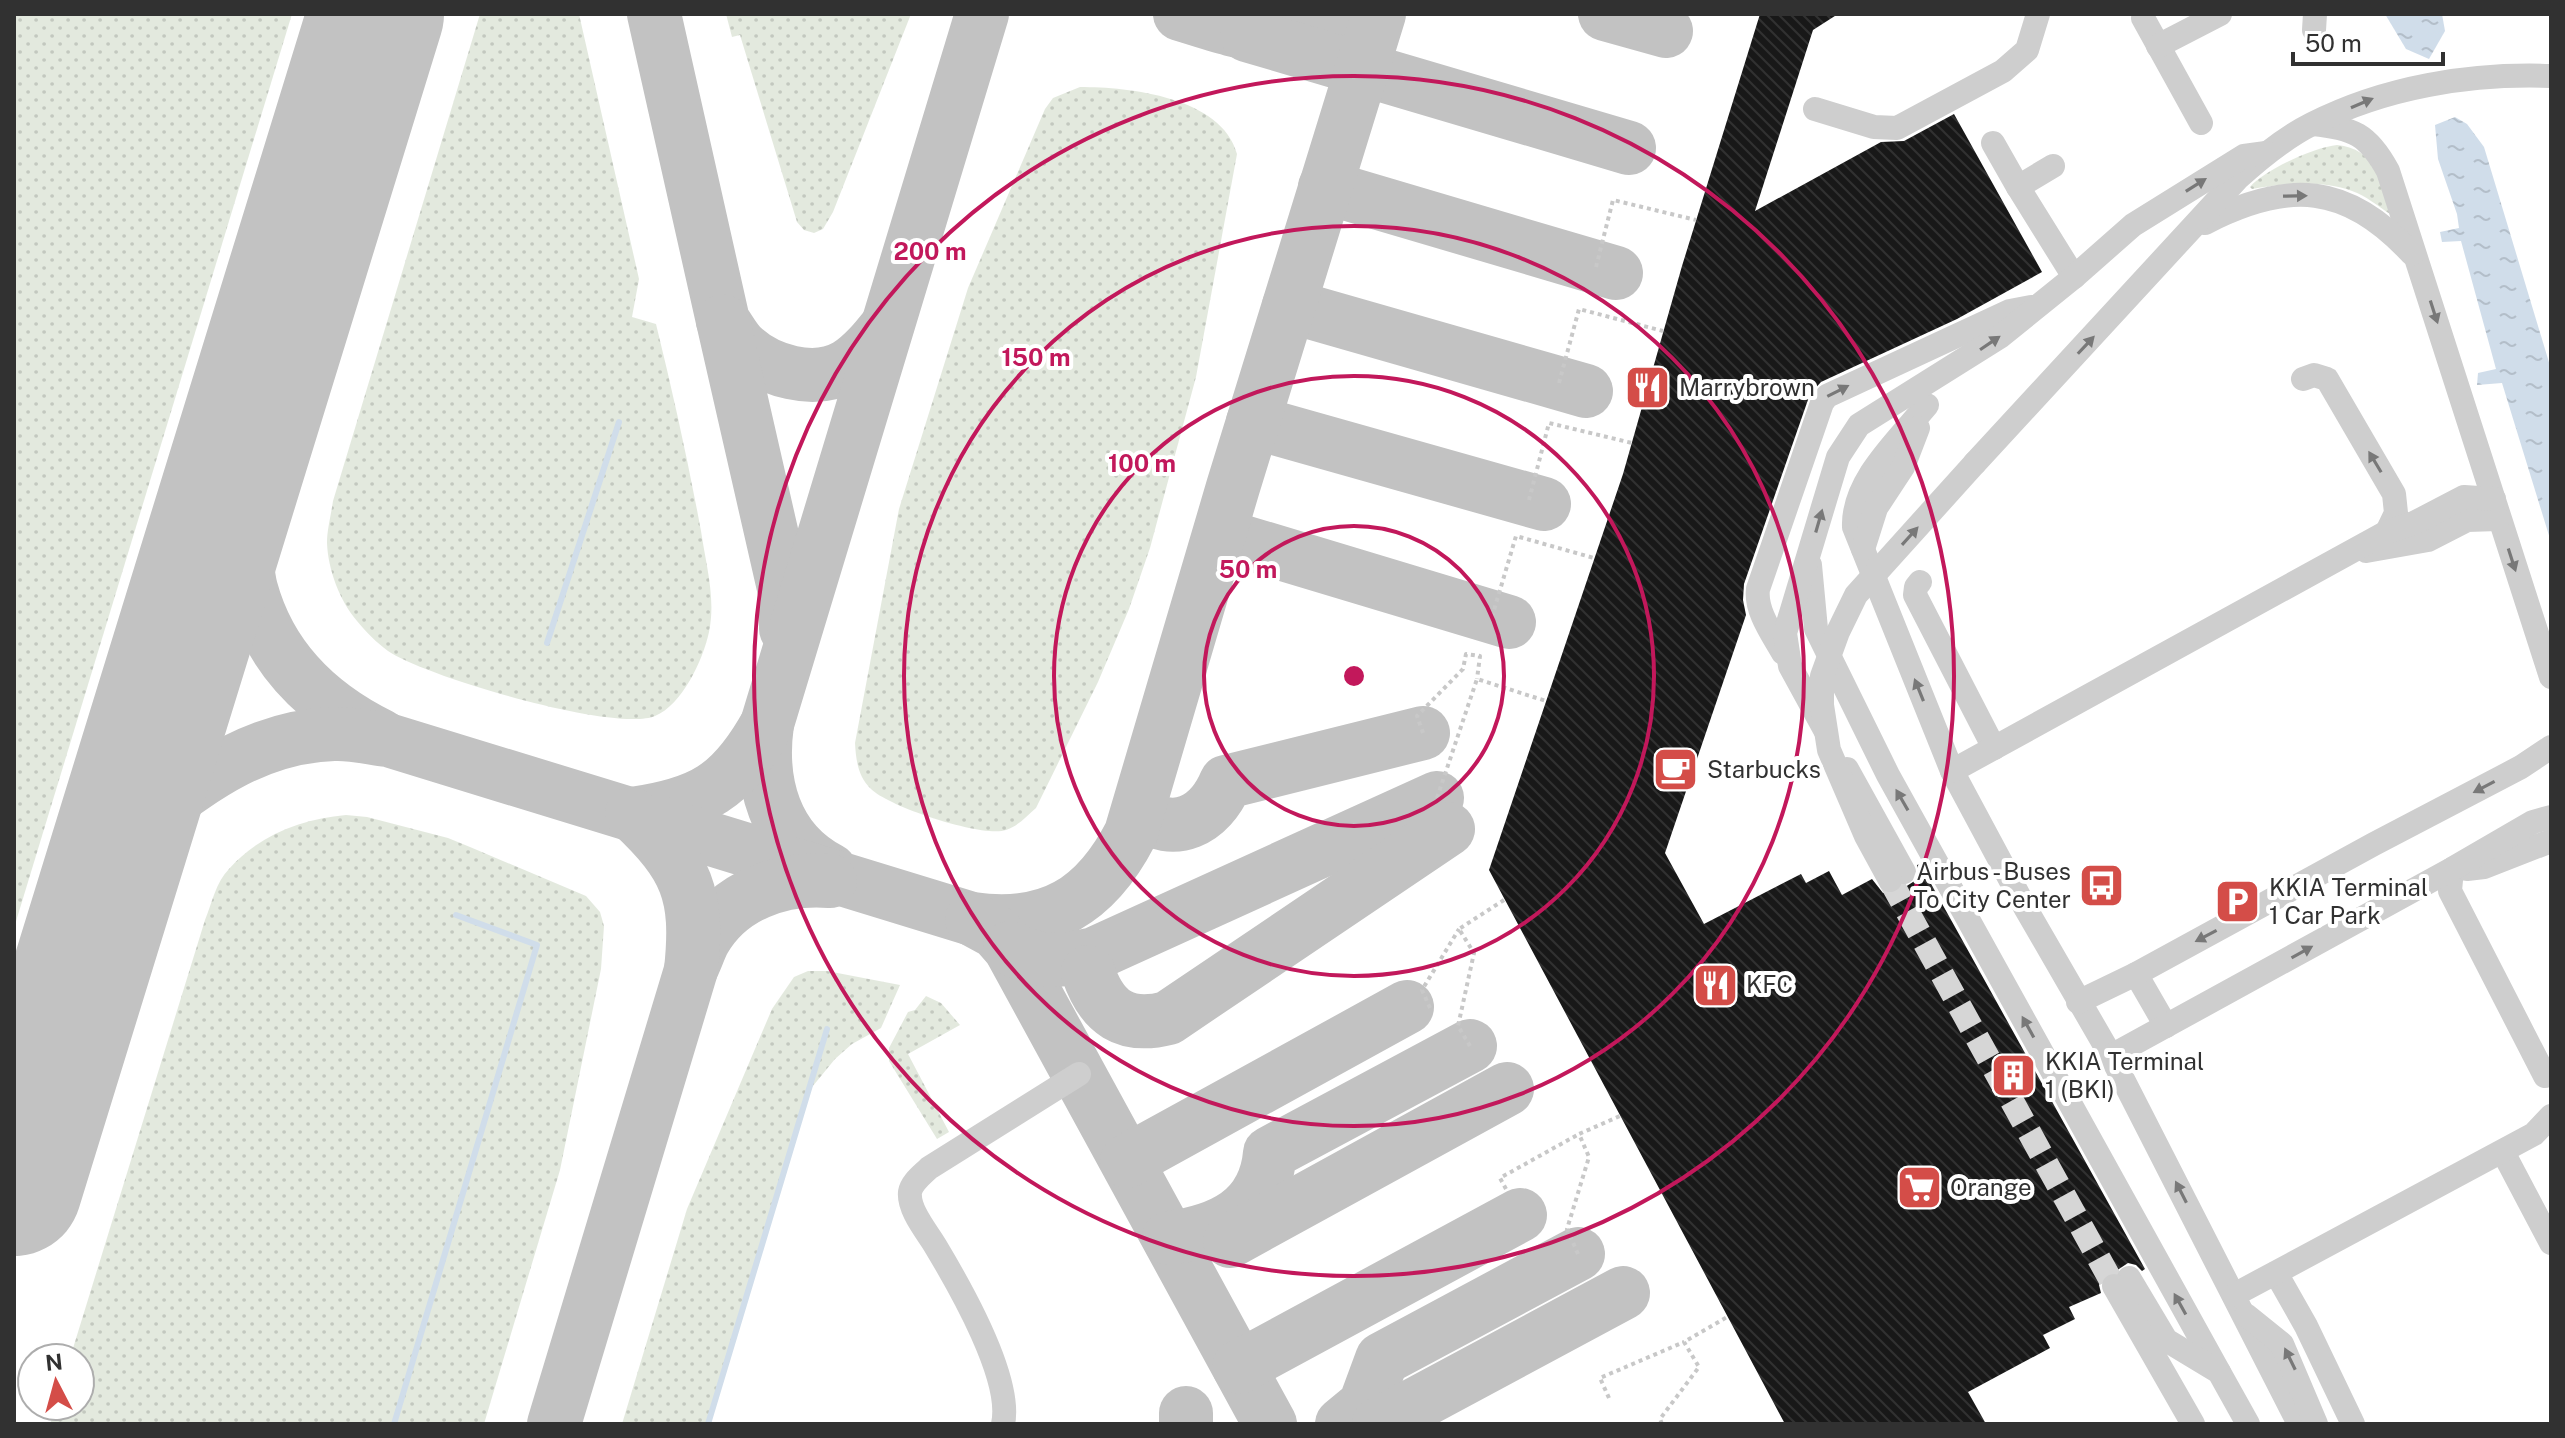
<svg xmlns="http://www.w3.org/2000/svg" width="2565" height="1438" font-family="'Public Sans',sans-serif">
<defs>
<pattern id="grass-dots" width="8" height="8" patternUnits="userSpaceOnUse" patternTransform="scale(2)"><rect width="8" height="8" fill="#e3e9de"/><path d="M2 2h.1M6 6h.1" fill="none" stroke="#c3c8bf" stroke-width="1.8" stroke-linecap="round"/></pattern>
<pattern id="water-ripples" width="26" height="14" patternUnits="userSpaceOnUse" patternTransform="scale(2)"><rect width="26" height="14" fill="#d0ddea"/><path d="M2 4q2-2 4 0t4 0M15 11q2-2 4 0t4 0" fill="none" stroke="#b3bec9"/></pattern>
<pattern id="building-back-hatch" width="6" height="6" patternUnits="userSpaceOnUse" patternTransform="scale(2)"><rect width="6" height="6" fill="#181818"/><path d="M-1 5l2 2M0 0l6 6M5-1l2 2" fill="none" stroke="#313131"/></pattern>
</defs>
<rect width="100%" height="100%" fill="#fff"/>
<g fill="url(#grass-dots)">
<path d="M 14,14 L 292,14 L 14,928 Z"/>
<path d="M 480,14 L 579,14 L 639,279 L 632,317 L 656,324 C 673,393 688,461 701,531 C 706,565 716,598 709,632 C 703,660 682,705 655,716 C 615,733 424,676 388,651 C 377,643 365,631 357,621 C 340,601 328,570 327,543 C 327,530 331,515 333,501 Z"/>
<path d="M 726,14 L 911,14 L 833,212 L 823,229 L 814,233 L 804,230 L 797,222 L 740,35 L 732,37 Z"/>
<path d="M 1080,87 C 1129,87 1222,97 1237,154 L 1196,377 L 1150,548 L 1129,609 L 1098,682 L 1036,808 C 1027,816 1018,826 1006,830 C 983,838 889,807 871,789 C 858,777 856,760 855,743 L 899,509 L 968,288 L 1045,109 L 1053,98 Z"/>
<path d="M 2337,145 C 2376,149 2382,181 2390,214 C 2378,206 2366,196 2352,191 C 2322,180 2283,183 2252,189 L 2250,187 C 2264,170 2315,147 2337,145 Z"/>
<path d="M 346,815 L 367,817 L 448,838 L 470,847 L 586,896 L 600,912 L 604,926 L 601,969 L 560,1170 L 484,1424 L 50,1424 L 56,1406 L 80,1406 L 80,1358 L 70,1358 L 205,920 C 212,903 216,882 229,869 C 259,835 302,819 346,815 Z"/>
<path d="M 808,971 L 827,971 L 900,985 L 881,1028 L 852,1044 L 835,1059 L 808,1092 L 708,1424 L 622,1424 L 687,1209 L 772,1009 L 794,977 Z"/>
<path d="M 926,996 L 941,1003 L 960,1025 L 908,1054 L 949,1132 L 937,1139 L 889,1061 L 889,1048 L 908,1012 L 915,1010 Z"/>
</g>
<g fill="url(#water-ripples)">
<path d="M 2385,14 L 2442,14 L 2445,31 L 2429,59 L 2406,49 Z"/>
<path d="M 2455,117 L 2467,124 L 2484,147 L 2551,369 L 2551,542 L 2502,383 L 2477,385 L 2478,373 L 2496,369 L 2461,241 L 2442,242 L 2440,232 L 2459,228 L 2457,214 L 2438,159 L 2435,125 Z"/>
</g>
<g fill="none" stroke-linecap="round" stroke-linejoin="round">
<g stroke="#d0ddea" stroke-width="6">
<path d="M 547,643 L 619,422"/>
<path d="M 394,1424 L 537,945 L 456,915"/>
<path d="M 708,1424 L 827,1029"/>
</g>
<g stroke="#c2c2c2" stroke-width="54">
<path d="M 654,14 L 723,321 C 729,329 734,339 741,346 C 767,371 814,385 847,366 C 863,356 875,341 887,326"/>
<path d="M 1180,14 C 1244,34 1285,50 1347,14"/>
<path d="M 1605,14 L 1666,31"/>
<path d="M 1247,35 L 1629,148"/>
<path d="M 1325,187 L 1616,273"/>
<path d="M 1289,306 L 1586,391"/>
<path d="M 723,321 L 786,597 L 786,629"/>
<path d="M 1253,422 L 1544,504"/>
<path d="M 227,488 C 232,505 239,523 243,541 C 247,557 247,574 251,589 C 270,659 318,705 381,736"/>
<path d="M 1220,535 L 1509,622"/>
<path d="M 767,724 C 759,782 774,841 830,870"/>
<path d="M 1138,812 C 1175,839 1210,820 1226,782 L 1423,733"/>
<path d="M 632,814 C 702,804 732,787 767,724 L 982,14"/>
<path d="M 123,837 C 191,788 246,737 334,734 C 351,733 371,738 388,740 L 972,919 C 1049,930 1096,901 1131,833 L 1233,487 L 1379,14"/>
<path d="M 972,919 L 996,932 L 1010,948 L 1270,1424"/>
<path d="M 1010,948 C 1043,964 1059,962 1094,954 L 1437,798"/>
<path d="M 691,969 C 696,960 699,949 704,940 C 730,895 781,877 830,881"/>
<path d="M 1088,972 C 1102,1013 1125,1029 1168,1018 L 1448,829"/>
<path d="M 1127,1161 L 1407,1007"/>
<path d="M 1169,1238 C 1220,1231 1265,1212 1270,1153 L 1470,1046"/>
<path d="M 1230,1241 L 1507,1089"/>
<path d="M 1239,1367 L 1520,1215"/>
<path d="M 554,1424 L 691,970 C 699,894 687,866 632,814"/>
<path d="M 1186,1424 L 1186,1413"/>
<path d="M 1342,1424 L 1365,1405 L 1382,1359 L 1578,1254"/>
<path d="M 1379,1424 L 1623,1293"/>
</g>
<path stroke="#c2c2c2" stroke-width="136" d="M 14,1188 C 135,797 253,405 376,14"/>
</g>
<path fill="url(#building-back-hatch)" d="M 1760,14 L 1838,14 L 1813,30 L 1755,211 L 1881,142 L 1904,141 L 1954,114 L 2042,272 L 1957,319 L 1821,382 L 1810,394 L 1744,584 L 1743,600 L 1746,615 L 1665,853 L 1704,924 L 1801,874 L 1806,883 L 1829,871 L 1842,895 L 1872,879 L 1883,893 L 1896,893 L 1916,880 L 1919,873 L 1917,865 L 1920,864 L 2145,1269 L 2142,1271 L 2136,1265 L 2128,1263 L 2116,1271 L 2106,1273 L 2099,1285 L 2101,1293 L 2069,1307 L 2075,1319 L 2043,1335 L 2050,1348 L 1968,1392 L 1986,1424 L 1785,1424 L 1489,870 L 1623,474 L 1682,266 Z"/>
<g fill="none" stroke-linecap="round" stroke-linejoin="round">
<path stroke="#d6d6d6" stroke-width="24" stroke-dasharray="24 12" stroke-linecap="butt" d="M 1890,880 L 2114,1286"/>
<g stroke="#c8c8c8" stroke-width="4" stroke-dasharray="4 4" stroke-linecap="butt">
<path d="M 1596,267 L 1613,200 L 1696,220"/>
<path d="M 1559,383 L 1579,309 L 1663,331"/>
<path d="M 1529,500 L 1549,423 L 1632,443"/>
<path d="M 1492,617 L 1516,536 L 1594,558"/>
<path d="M 1423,733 L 1417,716 L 1463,669 L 1466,654 L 1480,656 L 1477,679"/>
<path d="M 1437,798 L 1477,679 L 1546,701"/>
<path d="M 1430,1008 L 1422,990 L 1459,929"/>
<path d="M 1470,1046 L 1458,1026 L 1474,953 L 1459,929 L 1504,900"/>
<path d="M 1506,1189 L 1500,1178 L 1579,1134"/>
<path d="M 1578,1254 L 1567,1229 L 1589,1157 L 1579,1134 L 1620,1116"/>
<path d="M 1609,1398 L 1600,1378 L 1684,1342"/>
<path d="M 1662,1424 L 1660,1419 L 1699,1367 L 1684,1342 L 1727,1317"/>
</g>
<g stroke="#cecece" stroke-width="24">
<path d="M 2143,18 L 2201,123"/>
<path d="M 2314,30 L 2315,14"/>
<path d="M 2158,46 L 2220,14"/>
<path d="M 1815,109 L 1874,127 L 1897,128 L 2003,71 L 2027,50 L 2038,14"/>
<path d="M 2313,124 C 2353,128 2368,134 2388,171 L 2551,677"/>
<path d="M 1993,143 L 2018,187"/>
<path d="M 2053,166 L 2018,187 L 2074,277"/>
<path d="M 2205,223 C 2288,180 2347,183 2412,254"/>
<path d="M 2303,379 L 2314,375 L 2327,379 L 2394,494 L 2396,513 L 2387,532"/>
<path d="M 1927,405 C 1899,439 1852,481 1854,527 L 1952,771 L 2026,909 L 2111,1056 L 2299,1424"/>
<path d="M 1975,463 L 2237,179 C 2260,158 2284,138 2312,124 C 2385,87 2470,73 2551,76"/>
<path d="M 1863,549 L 1876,508 L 1903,467 L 1918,428"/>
<path d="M 2366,551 L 2428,540 L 2467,520 L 2498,519"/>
<path d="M 1810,565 L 1816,629 L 1888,775 L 2219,1372"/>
<path d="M 1920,582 L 1916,587 L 1915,595 L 1994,748"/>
<path d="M 1783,653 C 1773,635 1755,611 1758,589 L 1822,403 L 1827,396 L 2010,311 L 2031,307"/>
<path d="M 1825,730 L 1790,666 L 1785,633 L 1838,457 L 1859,425 L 2001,336 L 2074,277 L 2133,225 L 2244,156 L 2266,153"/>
<path d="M 1847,769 L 1904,872"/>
<path d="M 1952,771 L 2387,532 L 2414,523 L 2464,497 L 2494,499"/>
<path d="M 2452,869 L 2450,891 L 2545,1076"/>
<path d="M 2467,869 L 2484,867 L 2551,841"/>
<path d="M 2136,974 L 2166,1026"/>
<path d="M 2078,1002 L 2136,974 L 2374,844 L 2521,767 L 2551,747"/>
<path d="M 2111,1056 L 2452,869 L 2533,822 L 2551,817"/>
<path d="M 2503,1152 L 2551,1243"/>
<path d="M 2276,1273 L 2306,1326 L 2353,1424"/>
<path d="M 2129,1278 L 2166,1340 L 2219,1372 L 2248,1424"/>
<path d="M 2114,1286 L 2193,1424"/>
<path d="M 2234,1295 L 2534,1134 L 2551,1116"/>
<path d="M 2246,1315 L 2282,1344 L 2316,1424"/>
<path d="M 1003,1424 C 1013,1379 960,1287 936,1247 C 928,1233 908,1210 910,1192 C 912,1182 922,1175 929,1168 L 1079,1074"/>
</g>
<path stroke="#cecece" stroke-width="24" d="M 1890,880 L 1866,836 L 1829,750 L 1822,705 L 1822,676 L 1838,632 L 1856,595 L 1975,463"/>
</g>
<defs><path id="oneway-solid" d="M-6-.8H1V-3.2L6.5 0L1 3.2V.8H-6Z" transform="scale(2)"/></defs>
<g fill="#787878">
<use href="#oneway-solid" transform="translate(2362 103) rotate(-23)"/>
<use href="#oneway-solid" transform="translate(2196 185) rotate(-32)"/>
<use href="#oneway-solid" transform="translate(2295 196) rotate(-1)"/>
<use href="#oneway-solid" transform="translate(2434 312) rotate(72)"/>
<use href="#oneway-solid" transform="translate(1990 343) rotate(-34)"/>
<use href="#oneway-solid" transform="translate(2086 345) rotate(-47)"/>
<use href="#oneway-solid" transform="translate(1838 391) rotate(-27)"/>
<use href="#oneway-solid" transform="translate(2375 462) rotate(-121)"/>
<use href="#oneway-solid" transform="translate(1819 521) rotate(-74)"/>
<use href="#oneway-solid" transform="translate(1910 536) rotate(-48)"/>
<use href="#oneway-solid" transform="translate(2512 560) rotate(72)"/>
<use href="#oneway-solid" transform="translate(1919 690) rotate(-112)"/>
<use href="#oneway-solid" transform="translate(2484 787) rotate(152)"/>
<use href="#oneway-solid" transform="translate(1902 800) rotate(-120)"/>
<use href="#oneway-solid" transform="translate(2206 936) rotate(152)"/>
<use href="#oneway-solid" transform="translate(2302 952) rotate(-29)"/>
<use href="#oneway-solid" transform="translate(2028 1027) rotate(-119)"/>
<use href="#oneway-solid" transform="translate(2181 1192) rotate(-117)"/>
<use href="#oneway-solid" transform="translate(2180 1304) rotate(-119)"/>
<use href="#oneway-solid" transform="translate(2290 1359) rotate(-116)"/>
</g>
<g fill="none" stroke="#c2185b" stroke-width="4">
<circle cx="1354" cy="676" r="150"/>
<circle cx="1354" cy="676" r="300"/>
<circle cx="1354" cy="676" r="450"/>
<circle cx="1354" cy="676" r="600"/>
</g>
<defs>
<symbol id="restaurant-square" viewBox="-11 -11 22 22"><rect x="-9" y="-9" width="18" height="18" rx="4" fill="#d44d48" stroke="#fff"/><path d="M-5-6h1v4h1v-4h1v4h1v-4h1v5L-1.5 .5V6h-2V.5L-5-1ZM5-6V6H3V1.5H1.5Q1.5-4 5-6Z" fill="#fff"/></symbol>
<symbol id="cafe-square" viewBox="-11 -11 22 22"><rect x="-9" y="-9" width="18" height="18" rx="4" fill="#d44d48" stroke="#fff"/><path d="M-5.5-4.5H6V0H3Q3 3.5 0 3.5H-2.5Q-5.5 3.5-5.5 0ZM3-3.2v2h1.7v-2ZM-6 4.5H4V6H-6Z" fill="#fff"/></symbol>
<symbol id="bus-square" viewBox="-11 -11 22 22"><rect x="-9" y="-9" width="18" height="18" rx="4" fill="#d44d48" stroke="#fff"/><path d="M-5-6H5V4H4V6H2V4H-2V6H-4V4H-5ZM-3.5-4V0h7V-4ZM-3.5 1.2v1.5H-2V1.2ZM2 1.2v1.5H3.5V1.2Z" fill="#fff"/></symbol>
<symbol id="parking-square" viewBox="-11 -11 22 22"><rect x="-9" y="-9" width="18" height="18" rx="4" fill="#d44d48" stroke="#fff"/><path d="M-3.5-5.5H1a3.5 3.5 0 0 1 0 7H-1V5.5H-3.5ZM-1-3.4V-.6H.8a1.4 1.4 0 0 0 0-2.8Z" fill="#fff"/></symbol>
<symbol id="building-square" viewBox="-11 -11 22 22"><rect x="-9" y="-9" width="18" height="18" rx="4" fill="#d44d48" stroke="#fff"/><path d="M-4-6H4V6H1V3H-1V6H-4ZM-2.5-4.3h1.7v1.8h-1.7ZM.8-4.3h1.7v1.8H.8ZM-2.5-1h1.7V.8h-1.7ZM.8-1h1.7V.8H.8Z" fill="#fff"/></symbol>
<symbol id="supermarket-square" viewBox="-11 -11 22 22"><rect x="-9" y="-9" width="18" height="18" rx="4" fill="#d44d48" stroke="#fff"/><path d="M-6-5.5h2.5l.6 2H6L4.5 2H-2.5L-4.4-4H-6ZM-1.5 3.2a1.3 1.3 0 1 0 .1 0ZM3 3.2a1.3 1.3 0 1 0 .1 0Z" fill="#fff"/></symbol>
</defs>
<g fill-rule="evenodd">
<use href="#restaurant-square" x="1622" y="362" width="51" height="51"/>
<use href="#cafe-square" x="1650" y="744" width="51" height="51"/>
<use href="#bus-square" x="2076" y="860" width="51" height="51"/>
<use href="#parking-square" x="2212" y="876" width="51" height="51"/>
<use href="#restaurant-square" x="1690" y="960" width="51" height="51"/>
<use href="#building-square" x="1988" y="1050" width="51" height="51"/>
<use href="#supermarket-square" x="1894" y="1162" width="51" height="51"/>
</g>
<g text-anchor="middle" stroke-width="8" stroke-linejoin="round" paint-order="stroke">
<g font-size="24" fill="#313131" stroke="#fff" text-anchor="start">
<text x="1679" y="396">Marrybrown</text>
<text x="1707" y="778">Starbucks</text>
<text x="2071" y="880" text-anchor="end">Airbus - Buses<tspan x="2071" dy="28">To City Center</tspan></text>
<text x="2269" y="896">KKIA Terminal<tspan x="2269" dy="28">1 Car Park</tspan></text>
<text x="1746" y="993">KFC</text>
<text x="2045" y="1070">KKIA Terminal<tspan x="2045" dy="28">1 (BKI)</tspan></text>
<text x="1950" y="1196">Orange</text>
</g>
</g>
<circle cx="1354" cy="676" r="12" fill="#c2185b" stroke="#fff" stroke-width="4"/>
<g font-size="24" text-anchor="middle" font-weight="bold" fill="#c2185b" stroke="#fff" stroke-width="8" stroke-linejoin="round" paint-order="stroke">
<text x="930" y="260">200 m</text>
<text x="1036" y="366">150 m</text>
<text x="1142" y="472">100 m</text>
<text x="1248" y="578">50 m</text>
</g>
<rect width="2565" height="1438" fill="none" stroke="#313131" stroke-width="32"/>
<g transform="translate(56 1382) rotate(354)"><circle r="38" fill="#ffffff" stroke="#adadad" stroke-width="2"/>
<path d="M0-6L14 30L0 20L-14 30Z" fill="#d44d48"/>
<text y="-12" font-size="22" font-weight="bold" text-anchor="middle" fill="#313131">N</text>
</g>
<path d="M2293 52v12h150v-12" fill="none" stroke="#313131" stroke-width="4"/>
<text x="2305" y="52" font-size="24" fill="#313131" stroke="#ffffff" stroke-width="6" paint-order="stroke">50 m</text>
</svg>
